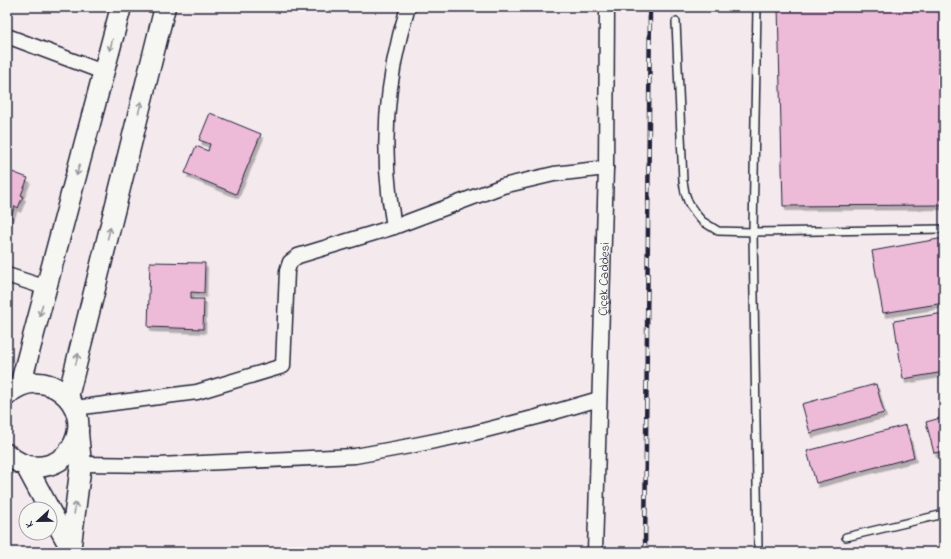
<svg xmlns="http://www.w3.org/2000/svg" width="951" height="559" font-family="'Indie Flower',sans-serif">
<defs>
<filter id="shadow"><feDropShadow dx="2.5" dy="4.5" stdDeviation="0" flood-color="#0004"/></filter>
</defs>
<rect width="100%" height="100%" fill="#f4eaed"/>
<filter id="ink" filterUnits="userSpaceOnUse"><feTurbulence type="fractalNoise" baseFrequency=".025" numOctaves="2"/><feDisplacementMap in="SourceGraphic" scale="8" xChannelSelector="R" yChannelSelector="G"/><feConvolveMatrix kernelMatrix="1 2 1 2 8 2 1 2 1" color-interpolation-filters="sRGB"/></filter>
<g filter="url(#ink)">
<g fill="#edbad8" stroke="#22223b" filter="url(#shadow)">
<path d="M 778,7 L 944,7 L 944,205 L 783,206 Z"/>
<path d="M 210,113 L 261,134 L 236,194 L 185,173 L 196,146 L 208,151 L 210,144 L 199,140 Z"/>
<path d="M 7,170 L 28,178 L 21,195 L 23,196 L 18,208 L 15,206 L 8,223 L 7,222 Z"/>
<path d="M 944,238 L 944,303 L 883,313 L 872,251 Z"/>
<path d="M 150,262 L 205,263 L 204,293 L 191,292 L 191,299 L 204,299 L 203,329 L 148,327 Z"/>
<path d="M 944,313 L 944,372 L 903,379 L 894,321 Z"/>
<path d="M 876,384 L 884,413 L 810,433 L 802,404 Z"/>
<path d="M 944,417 L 944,451 L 934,453 L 926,422 Z"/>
<path d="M 906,425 L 914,457 L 816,483 L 807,451 Z"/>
</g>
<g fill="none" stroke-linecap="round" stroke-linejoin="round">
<defs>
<g id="lane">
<path d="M 757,7 L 753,232 L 758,547"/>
<path d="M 676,22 L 683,181 L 685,193 L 689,204 L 696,214 L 702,221 L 718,231 L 753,232 L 944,229"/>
<path d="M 846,537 L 944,514"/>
</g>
<g id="street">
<path d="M 7,36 L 103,72"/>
<path d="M 394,227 C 380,152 385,80 408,7"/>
<path d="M 7,275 L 47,288"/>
<path d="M 75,408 L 197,392 L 283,366 L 287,271 L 290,262 L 298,256 L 394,227 L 503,186 L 554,174 L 606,168"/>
<path d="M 81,464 L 159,465 L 355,456 L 410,446 L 474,433 L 537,417 L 599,399"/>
<path id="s1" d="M 595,552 L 606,168 L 607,7"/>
</g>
<g id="secondary">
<path d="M 20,386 L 121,7"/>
<path d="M 7,395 C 42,361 97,404 72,447 C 67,456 59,462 49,465 C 33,470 19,465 7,454"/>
<path d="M 68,397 L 165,7"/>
<path d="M 26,466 L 49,509"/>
<path d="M 50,511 L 70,547"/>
<path d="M 70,552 L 81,464 L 78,433"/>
</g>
</defs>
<use href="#lane" stroke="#22223b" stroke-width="10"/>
<use href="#street" stroke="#22223b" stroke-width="17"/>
<use href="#secondary" stroke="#22223b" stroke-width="23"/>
<use href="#lane" stroke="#f6f6f2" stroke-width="7"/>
<use href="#street" stroke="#f6f6f2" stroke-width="14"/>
<use href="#secondary" stroke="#f6f6f2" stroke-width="20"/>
<defs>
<path id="rail" d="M 645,552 L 650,7"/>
</defs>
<use href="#rail" stroke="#22223b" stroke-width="4.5"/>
<use href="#rail" stroke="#f6f6f2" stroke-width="3" stroke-dasharray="9" stroke-linecap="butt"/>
</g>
<defs><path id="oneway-shaft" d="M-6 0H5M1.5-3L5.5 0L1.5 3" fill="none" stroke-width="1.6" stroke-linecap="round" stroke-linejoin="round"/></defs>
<g stroke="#9797a0">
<use href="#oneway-shaft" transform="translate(111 45) rotate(106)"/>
<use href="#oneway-shaft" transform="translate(140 107) rotate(-76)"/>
<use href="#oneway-shaft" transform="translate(78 170) rotate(105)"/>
<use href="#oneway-shaft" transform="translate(109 233) rotate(-76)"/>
<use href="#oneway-shaft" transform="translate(41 310) rotate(105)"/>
<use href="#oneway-shaft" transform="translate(77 359) rotate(-76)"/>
<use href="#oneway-shaft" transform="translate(75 508) rotate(-82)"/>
</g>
</g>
<g text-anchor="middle" stroke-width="3.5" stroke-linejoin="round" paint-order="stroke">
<g font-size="13" fill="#22223b" stroke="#f6f6f2">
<text dy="5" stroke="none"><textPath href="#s1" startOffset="273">Çiçek Caddesi</textPath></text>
</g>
</g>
<rect width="951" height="559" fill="none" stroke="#f6f6f2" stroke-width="24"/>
<rect x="12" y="12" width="927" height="535" fill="none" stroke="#22223b" stroke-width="1.5" filter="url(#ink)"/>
<g transform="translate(38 521) rotate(248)"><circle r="19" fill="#f6f6f2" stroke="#a1a1a9"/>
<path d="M0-3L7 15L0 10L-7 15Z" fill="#22223b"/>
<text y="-6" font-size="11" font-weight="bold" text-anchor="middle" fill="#22223b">K</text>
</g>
</svg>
